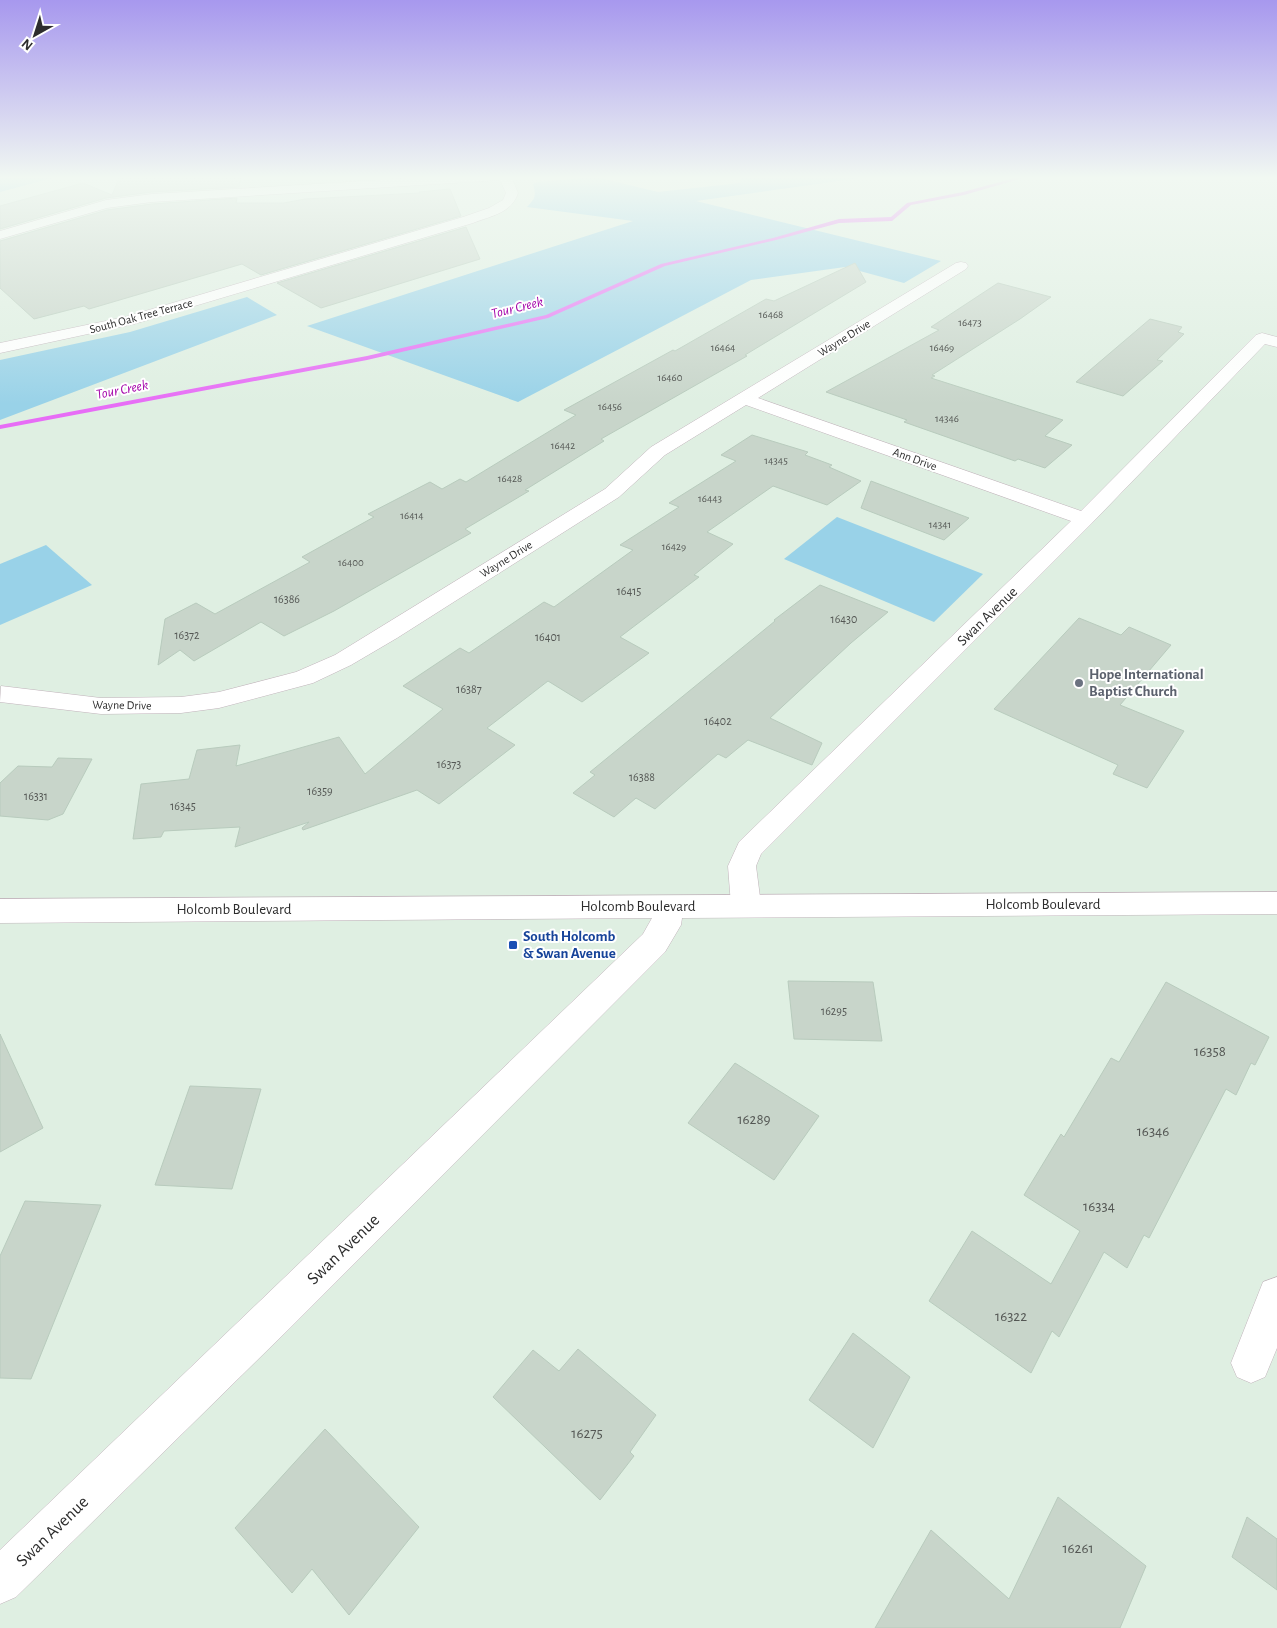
<svg xmlns="http://www.w3.org/2000/svg" width="1277" height="1628" font-family="'Alegreya Sans',sans-serif">
<rect width="100%" height="100%" fill="#dfefe2"/>
<g fill="#99d2e8">
<path d="M 0,176 L 60,176 L 0,192 Z"/>
<path d="M 742,176 L 874,176 L 696,201 L 941,261 L 904,283 L 845,267 L 751,280 L 518,402 L 307,326 L 633,221 L 527,207 C 536,198 536,195 533,184 L 537,182 L 596,177 L 658,192 L 740,183 Z"/>
<path d="M 247,297 L 277,315 L 0,420 L 0,360 L 130,332 Z"/>
<path d="M 837,517 L 983,574 L 934,622 L 784,559 Z"/>
<path d="M 46,545 L 92,585 L 0,625 L 0,564 Z"/>
</g>
<g fill="none" stroke-linecap="round" stroke-linejoin="round">
<path fill="#e76df6" fill-rule="evenodd" d="M 1022,176 L 1030,176 L 964,195 L 911,205 L 892,221 L 839,223 L 776,240 L 665,266 L 548,318 L 367,360 L 0,429 L 0,425 L 367,356 L 546,315 L 661,264 L 773,238 L 839,219 L 891,217 L 907,203 L 963,192 Z"/>
</g>
<g fill="#c8d5ca" stroke="#b8cbbd">
<path d="M 120,176 L 241,176 L 239,187 L 152,192 L 106,198 L 0,229 L 0,206 L 83,183 L 112,195 Z"/>
<path d="M 450,189 L 461,216 L 261,275 L 242,264 L 89,309 L 84,306 L 34,319 L 0,288 L 0,241 L 107,210 L 152,204 L 237,198 L 236,203 L 284,203 L 305,199 L 420,193 L 419,192 Z"/>
<path d="M 466,227 L 480,259 L 321,308 L 277,283 Z"/>
<path d="M 855,263 L 866,282 L 745,355 L 747,356 L 601,439 L 604,441 L 525,490 L 529,491 L 465,529 L 471,533 L 334,611 L 284,636 L 261,622 L 194,661 L 180,650 L 158,665 L 165,619 L 196,603 L 215,614 L 310,562 L 302,557 L 374,517 L 368,514 L 430,482 L 442,489 L 460,479 L 466,482 L 576,415 L 564,410 L 673,350 L 675,351 L 766,299 L 774,301 Z"/>
<path d="M 998,283 L 1051,297 L 1020,319 L 932,375 L 935,376 L 931,378 L 1063,420 L 1045,436 L 1072,445 L 1045,468 L 1018,459 L 1015,461 L 904,422 L 907,420 L 826,392 L 939,330 L 931,327 Z"/>
<path d="M 1150,319 L 1182,327 L 1178,332 L 1184,334 L 1157,360 L 1163,361 L 1123,396 L 1076,382 Z"/>
<path d="M 752,435 L 808,452 L 805,455 L 832,465 L 829,467 L 861,481 L 827,505 L 773,486 L 707,532 L 733,544 L 694,575 L 699,577 L 620,637 L 649,653 L 582,702 L 548,681 L 487,728 L 515,745 L 439,804 L 417,790 L 303,830 L 302,828 L 309,822 L 235,847 L 240,827 L 164,831 L 161,837 L 133,839 L 141,784 L 189,779 L 197,750 L 240,745 L 236,766 L 339,737 L 365,774 L 443,709 L 403,686 L 460,648 L 469,653 L 544,602 L 554,607 L 633,550 L 620,545 L 679,507 L 669,503 L 736,461 L 721,455 Z"/>
<path d="M 871,481 L 969,518 L 944,540 L 861,508 Z"/>
<path d="M 820,585 L 888,612 L 851,643 L 770,718 L 822,743 L 812,765 L 748,740 L 726,758 L 718,754 L 655,809 L 636,798 L 614,817 L 573,793 L 595,775 L 590,772 L 775,621 L 774,620 Z"/>
<path d="M 1079,618 L 1121,635 L 1129,627 L 1171,645 L 1120,705 L 1184,731 L 1147,788 L 1113,774 L 1118,765 L 994,709 Z"/>
<path d="M 58,758 L 92,759 L 63,814 L 48,820 L 0,816 L 0,783 L 18,766 L 52,767 Z"/>
<path d="M 788,981 L 873,982 L 882,1041 L 794,1039 Z"/>
<path d="M 1166,982 L 1269,1037 L 1255,1065 L 1251,1063 L 1236,1095 L 1226,1089 L 1149,1238 L 1144,1235 L 1127,1268 L 1104,1252 L 1059,1337 L 1052,1331 L 1031,1373 L 929,1301 L 972,1231 L 1051,1284 L 1080,1231 L 1024,1195 L 1061,1134 L 1064,1137 L 1111,1058 L 1119,1062 Z"/>
<path d="M 0,1034 L 43,1128 L 0,1152 Z"/>
<path d="M 735,1063 L 819,1116 L 774,1180 L 688,1123 Z"/>
<path d="M 190,1086 L 261,1089 L 232,1189 L 155,1185 Z"/>
<path d="M 25,1201 L 101,1205 L 31,1379 L 0,1378 L 0,1256 Z"/>
<path d="M 853,1333 L 910,1377 L 873,1448 L 809,1400 Z"/>
<path d="M 578,1349 L 656,1415 L 630,1452 L 634,1456 L 600,1500 L 493,1397 L 533,1350 L 559,1371 Z"/>
<path d="M 325,1429 L 419,1527 L 349,1615 L 312,1569 L 292,1593 L 235,1528 Z"/>
<path d="M 1058,1497 L 1146,1566 L 1120,1628 L 875,1628 L 931,1530 L 1009,1599 Z"/>
<path d="M 1247,1517 L 1277,1539 L 1277,1590 L 1232,1557 Z"/>
</g>
<g fill="none" stroke-linecap="round" stroke-linejoin="round">
<defs>
<g id="street">
<path d="M 447,176 L 511,176 L 518,193 C 512,213 491,216 473,223 L 134,324 L 0,353 L 0,343 L 125,317 L 463,217 L 489,208 L 503,200 L 506,193 L 500,180 L 152,202 L 107,208 L 0,239 L 0,231 L 106,200 L 152,194 Z"/>
<path d="M 961,262 L 966,263 L 968,266 L 966,269 L 758,398 L 1081,511 L 1256,335 L 1262,333 L 1277,337 L 1277,347 L 1265,344 L 1092,523 L 761,854 L 756,866 L 761,905 L 756,913 L 746,916 L 736,913 L 731,905 L 728,866 L 739,842 L 1071,521 L 746,405 L 665,455 L 619,497 L 397,638 L 351,665 L 313,683 L 219,708 L 181,713 L 101,714 L 0,702 L 1,686 L 101,698 L 181,697 L 219,692 L 296,672 L 335,655 L 605,489 L 651,447 L 956,263 Z"/>
<path d="M 1277,1277 L 1277,1348 L 1265,1377 L 1251,1383 L 1237,1377 L 1231,1363 L 1263,1282 Z"/>
</g>
<path id="secondary" d="M 1277,892 L 1277,914 L 682,918 L 681,925 L 665,952 L 291,1327 L 16,1597 L 0,1604 L 0,1550 L 643,934 L 652,918 L 0,923 L 0,899 Z"/>
</defs>
<use href="#street" stroke="#c1b3bb" stroke-width="1"/>
<use href="#secondary" stroke="#c1b3bb" stroke-width="1"/>
<use href="#street" fill="#fff" fill-rule="evenodd"/>
<use href="#secondary" fill="#fff" fill-rule="evenodd"/>
</g>
<linearGradient id="sky" x2="0" y2="1"><stop stop-color="#a798ee"/><stop offset="0.44" stop-color="#f1f8f2"/><stop offset="1" stop-color="#f1f8f2" stop-opacity="0"/></linearGradient>
<rect width="1277" height="404" fill="url(#sky)"/>
<circle fill="#6b7280" stroke="#fff" stroke-width="2" cx="1079" cy="683" r="5"/>
<rect fill="#1a4fb4" stroke="#fff" stroke-width="2" x="508" y="940" width="10" height="10" rx="2.5"/>
<g text-anchor="middle" stroke-width="4" stroke-linejoin="round" paint-order="stroke">
<g font-size="11" fill="#545754">
<text x="771" y="318">16468</text>
<text x="970" y="326">16473</text>
<text x="723" y="351">16464</text>
<text x="942" y="351">16469</text>
<text x="670" y="381">16460</text>
<text x="610" y="410">16456</text>
<text x="947" y="422">14346</text>
<text x="563" y="449">16442</text>
<text x="776" y="464">14345</text>
<text x="510" y="482">16428</text>
<text x="710" y="502">16443</text>
<text x="412" y="519">16414</text>
<text x="940" y="528">14341</text>
<text x="674" y="550">16429</text>
<text x="351" y="566">16400</text>
</g>
<g font-size="12" fill="#2d2d2d" stroke="#fff">
<text transform="translate(141 316) rotate(-15)" y="4">South Oak Tree Terrace</text>
<text transform="translate(844 338) rotate(-32)" y="4">Wayne Drive</text>
<text transform="translate(915 459) rotate(20)" y="4">Ann Drive</text>
<text transform="translate(506 559) rotate(-32)" y="4">Wayne Drive</text>
<text transform="translate(122 705) rotate(1)" y="4">Wayne Drive</text>
</g>
<g font-size="12" fill="#545754">
<text x="629" y="595">16415</text>
<text x="287" y="603">16386</text>
<text x="844" y="623">16430</text>
<text x="187" y="639">16372</text>
<text x="548" y="641">16401</text>
<text x="469" y="693">16387</text>
<text x="718" y="725">16402</text>
<text x="449" y="768">16373</text>
<text x="642" y="781">16388</text>
<text x="320" y="795">16359</text>
<text x="36" y="800">16331</text>
<text x="183" y="810">16345</text>
<text x="834" y="1015">16295</text>
</g>
<g font-size="14" font-style="italic" fill="#a405aa" stroke="#fff">
<text transform="translate(517 307) rotate(-14)" y="5">Tour Creek</text>
<text transform="translate(122 389) rotate(-11)" y="5">Tour Creek</text>
</g>
<g font-size="15" fill="#2d2d2d" stroke="#fff">
<text transform="translate(987 616) rotate(-44)" y="5">Swan Avenue</text>
<text x="1043" y="909">Holcomb Boulevard</text>
<text x="638" y="911">Holcomb Boulevard</text>
<text x="234" y="914">Holcomb Boulevard</text>
</g>
<g font-size="15" font-weight="bold" fill="#5b616d" stroke="#fff" text-anchor="start">
<text x="1089" y="679">Hope International<tspan x="1089" dy="17">Baptist Church</tspan></text>
</g>
<g font-size="15" font-weight="bold" fill="#164399" stroke="#fff" text-anchor="start">
<text x="523" y="941">South Holcomb<tspan x="523" dy="17">&amp; Swan Avenue</tspan></text>
</g>
<g font-size="15" fill="#545754">
<text x="1210" y="1056">16358</text>
<text x="754" y="1124">16289</text>
<text x="1153" y="1136">16346</text>
<text x="1099" y="1211">16334</text>
<text x="1011" y="1321">16322</text>
<text x="587" y="1438">16275</text>
<text x="1078" y="1553">16261</text>
</g>
<g font-size="18" fill="#2d2d2d" stroke="#fff">
<text transform="translate(343 1249) rotate(-44)" y="6">Swan Avenue</text>
<text transform="translate(52 1531) rotate(-44)" y="6">Swan Avenue</text>
</g>
</g>
<g transform="translate(35 35) rotate(219)" stroke="#ffffff" stroke-width="4" paint-order="stroke">
<path d="M0-4L9 19L0 12L-9 19Z" fill="#2d2d2d"/>
<text y="-8" font-size="14" font-weight="bold" text-anchor="middle" fill="#2d2d2d">N</text>
</g>
</svg>
